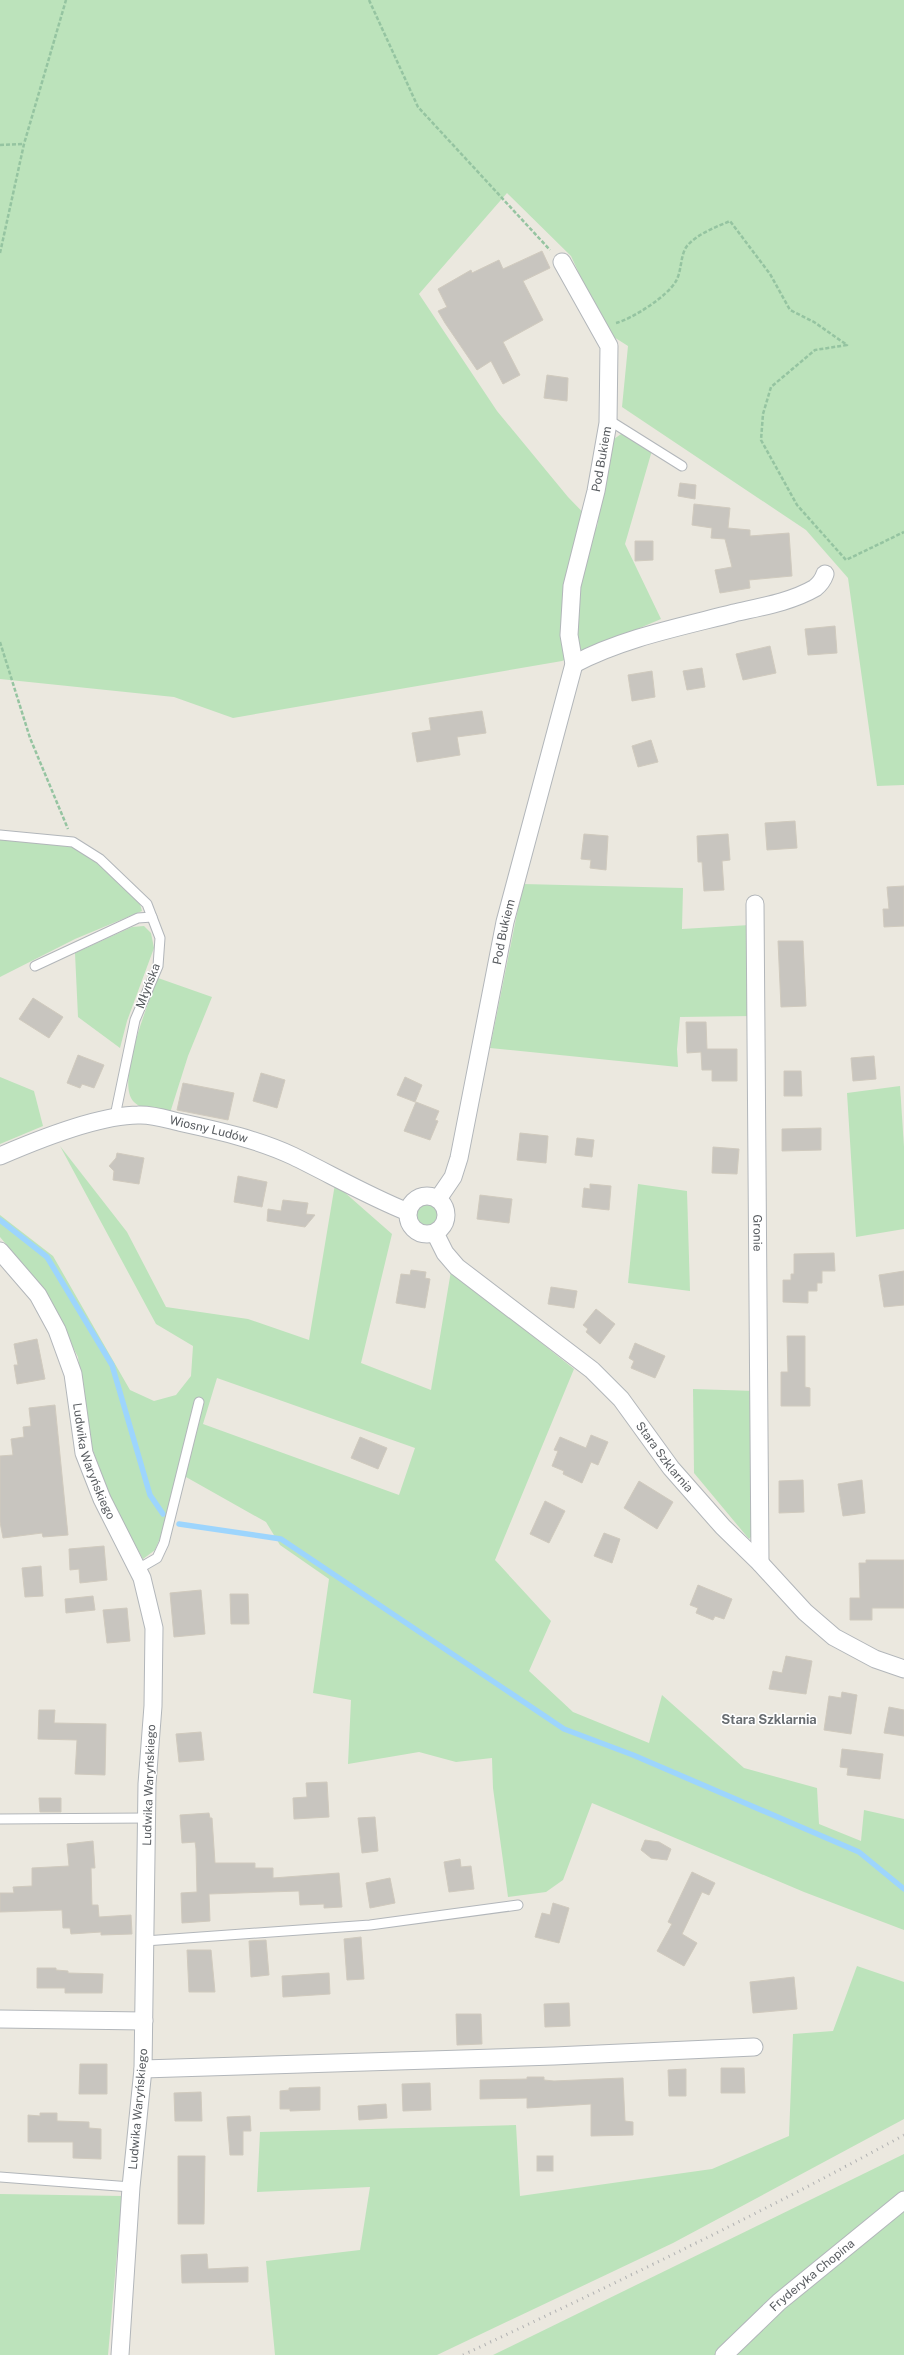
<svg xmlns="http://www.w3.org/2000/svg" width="904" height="2355" font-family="'Public Sans',sans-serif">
<rect width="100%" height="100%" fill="#ebe8df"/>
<g fill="#bce3bb" fill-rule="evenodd">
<path d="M 0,0 L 904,0 L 904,785 L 877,786 L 848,578 L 806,530 L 622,407 L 628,346 L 606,332 L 571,256 L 507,193 L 419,294 L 497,411 L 568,497 L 597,527 L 611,441 L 624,432 L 653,447 L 625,544 L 661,619 L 562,661 L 233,718 L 174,697 L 0,679 Z"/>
<path d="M 0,839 L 73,847 L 98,864 L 140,904 L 142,911 L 75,939 L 0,977 Z"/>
<path d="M 523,884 L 683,888 L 682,929 L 750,925 L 752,1016 L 680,1017 L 677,1049 L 678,1067 L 490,1048 Z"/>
<path d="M 144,926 L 151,933 L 154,948 L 127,1021 L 120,1048 L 78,1017 L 75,953 L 132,927 Z"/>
<path d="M 158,978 L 212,997 L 188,1056 L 170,1113 C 159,1111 142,1111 133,1101 C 116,1081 149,1001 158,978 Z"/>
<path d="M 0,1077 L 34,1091 L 43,1126 L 0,1144 Z"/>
<path d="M 900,1086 L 904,1147 L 904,1229 L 856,1237 L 847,1093 Z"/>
<path d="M 60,1146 L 127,1232 L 166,1307 L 248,1319 L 309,1340 L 335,1184 L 392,1234 L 361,1363 L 431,1390 L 451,1271 L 574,1369 L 495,1560 L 551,1621 L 529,1671 L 573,1712 L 649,1743 L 662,1695 L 744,1768 L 817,1788 L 819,1824 L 861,1841 L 864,1810 L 904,1819 L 904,1930 L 804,1892 L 592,1803 L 563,1880 L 546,1892 L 508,1897 L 493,1788 L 492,1758 L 456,1762 L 419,1752 L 348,1764 L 351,1700 L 313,1693 L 329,1579 L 280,1545 L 266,1522 L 186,1477 L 155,1550 L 143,1559 L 111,1501 L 89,1439 L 78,1357 L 42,1287 L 0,1237 L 0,1215 L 53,1256 L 130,1390 L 154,1401 L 176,1395 L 191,1376 L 193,1346 L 156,1324 ZM 217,1378 L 415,1448 L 399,1495 L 203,1424 Z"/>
<path d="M 638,1184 L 687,1191 L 690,1291 L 628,1283 Z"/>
<circle cx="426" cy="1215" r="13"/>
<path d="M 693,1389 L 755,1391 L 755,1532 L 749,1539 L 694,1473 Z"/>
<path d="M 857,1966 L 904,1982 L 904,2119 L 673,2243 L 437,2355 L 275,2355 L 266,2261 L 360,2250 L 370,2187 L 257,2192 L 260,2132 L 516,2125 L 520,2196 L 712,2169 L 789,2136 L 793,2034 L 833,2031 Z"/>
<path d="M 904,2154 L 904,2355 L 493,2355 Z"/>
<path d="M 0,2194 L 122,2196 L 108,2355 L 0,2355 Z"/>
</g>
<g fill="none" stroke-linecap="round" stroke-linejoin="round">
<g stroke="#9dd5fd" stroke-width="5.5">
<path d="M 0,1220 L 47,1257 L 112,1365 L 150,1495 L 163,1514"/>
<path d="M 179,1524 L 281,1539 L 564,1729 L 633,1755 L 859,1852 L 904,1889"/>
</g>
</g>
<g fill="#c8c5bf" stroke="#d0cabe">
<path d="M 542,251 L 550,268 L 523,281 L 543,320 L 503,342 L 520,375 L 503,384 L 491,361 L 477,370 L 445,323 L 438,311 L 447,307 L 438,289 L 471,270 L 472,273 L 499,260 L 503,269 Z"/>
<path d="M 547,375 L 568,378 L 567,401 L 544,398 Z"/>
<path d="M 680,483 L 696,485 L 695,499 L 678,496 Z"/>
<path d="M 694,504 L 730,508 L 728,528 L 750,530 L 750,536 L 789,533 L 792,576 L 749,580 L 750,588 L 720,593 L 715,570 L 732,567 L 725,539 L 711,538 L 712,528 L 692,525 Z"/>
<path d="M 635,541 L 653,541 L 653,560 L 635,561 Z"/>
<path d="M 835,626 L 837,653 L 808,655 L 805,629 Z"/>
<path d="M 770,646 L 776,673 L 743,680 L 736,654 Z"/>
<path d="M 702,668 L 705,687 L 687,690 L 683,671 Z"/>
<path d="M 652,671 L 655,697 L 632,701 L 628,675 Z"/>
<path d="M 482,711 L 486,733 L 457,737 L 460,755 L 417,762 L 412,733 L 431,730 L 429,718 Z"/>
<path d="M 651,740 L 658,762 L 638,767 L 632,746 Z"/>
<path d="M 795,821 L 797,848 L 767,850 L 765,823 Z"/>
<path d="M 584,834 L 608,836 L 606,870 L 590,868 L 591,860 L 581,859 Z"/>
<path d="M 728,834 L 730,860 L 722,861 L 724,890 L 704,891 L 702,862 L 698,862 L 697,836 Z"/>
<path d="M 904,886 L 904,926 L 884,927 L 883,909 L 889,909 L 887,887 Z"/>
<path d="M 778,941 L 803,941 L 806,1006 L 781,1007 Z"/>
<path d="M 33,998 L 63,1017 L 49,1038 L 19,1019 Z"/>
<path d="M 686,1022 L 706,1022 L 707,1049 L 737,1049 L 737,1081 L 712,1081 L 712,1070 L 702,1070 L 701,1052 L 687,1053 Z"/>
<path d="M 78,1055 L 104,1065 L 94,1088 L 82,1084 L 80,1088 L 67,1083 Z"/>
<path d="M 874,1056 L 876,1079 L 853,1081 L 851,1058 Z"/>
<path d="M 784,1071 L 801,1071 L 802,1096 L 784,1096 Z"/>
<path d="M 261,1073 L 285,1080 L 277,1108 L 253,1101 Z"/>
<path d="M 405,1077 L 422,1085 L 415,1102 L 397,1095 Z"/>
<path d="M 183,1083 L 234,1093 L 228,1120 L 177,1110 Z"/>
<path d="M 416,1102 L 439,1111 L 435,1120 L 438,1121 L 430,1140 L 404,1131 Z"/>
<path d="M 821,1128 L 821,1150 L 782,1151 L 782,1129 Z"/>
<path d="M 520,1133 L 548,1136 L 546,1163 L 517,1160 Z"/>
<path d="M 577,1138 L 594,1140 L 592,1157 L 575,1155 Z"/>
<path d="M 713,1147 L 739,1149 L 737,1174 L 712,1173 Z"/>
<path d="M 117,1153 L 144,1158 L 139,1184 L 113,1180 L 114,1171 L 109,1166 L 116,1158 Z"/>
<path d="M 238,1176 L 267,1182 L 262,1207 L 234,1202 Z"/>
<path d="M 590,1184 L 611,1186 L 609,1210 L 582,1207 L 584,1188 L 590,1189 Z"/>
<path d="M 480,1195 L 512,1199 L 509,1223 L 477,1219 Z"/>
<path d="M 283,1200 L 308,1203 L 306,1214 L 315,1215 L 305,1227 L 267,1221 L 268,1209 L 281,1211 Z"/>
<path d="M 834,1253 L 835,1271 L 822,1271 L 822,1283 L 817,1283 L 817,1291 L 808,1291 L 808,1303 L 783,1302 L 783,1280 L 791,1280 L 791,1274 L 794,1274 L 794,1254 Z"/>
<path d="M 411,1270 L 426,1272 L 425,1278 L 430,1279 L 425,1308 L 396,1303 L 401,1274 L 410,1275 Z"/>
<path d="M 904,1271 L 904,1305 L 884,1307 L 879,1275 Z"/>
<path d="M 551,1287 L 577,1291 L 574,1308 L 548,1304 Z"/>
<path d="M 596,1309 L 615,1324 L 600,1344 L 586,1332 L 588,1329 L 583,1325 Z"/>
<path d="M 787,1336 L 805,1336 L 805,1387 L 810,1388 L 810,1406 L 781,1406 L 781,1372 L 788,1372 Z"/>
<path d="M 37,1339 L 45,1379 L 17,1384 L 14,1365 L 18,1365 L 14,1344 Z"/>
<path d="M 635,1343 L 665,1356 L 655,1378 L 631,1368 L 634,1361 L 629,1358 Z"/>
<path d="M 55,1405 L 68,1535 L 43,1537 L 42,1533 L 3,1538 L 0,1522 L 0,1456 L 13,1455 L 11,1439 L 24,1437 L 23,1427 L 31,1426 L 29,1408 Z"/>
<path d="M 591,1435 L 608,1442 L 598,1465 L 591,1462 L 582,1483 L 563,1474 L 564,1471 L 552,1466 L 558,1451 L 554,1450 L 560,1437 L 586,1448 Z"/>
<path d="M 360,1437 L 387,1448 L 378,1469 L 351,1458 Z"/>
<path d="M 803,1480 L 804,1512 L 779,1513 L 779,1481 Z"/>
<path d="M 862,1480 L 865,1513 L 843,1516 L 838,1484 Z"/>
<path d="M 639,1481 L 673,1502 L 657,1529 L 624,1508 Z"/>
<path d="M 545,1501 L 565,1511 L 549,1543 L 530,1534 Z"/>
<path d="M 604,1533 L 620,1539 L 612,1563 L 594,1556 Z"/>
<path d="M 104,1546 L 107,1580 L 80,1583 L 79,1569 L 70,1570 L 69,1549 Z"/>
<path d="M 866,1560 L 904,1560 L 904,1608 L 872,1608 L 872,1620 L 850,1620 L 850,1598 L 860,1598 L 859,1563 L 866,1563 Z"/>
<path d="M 41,1566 L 43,1596 L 25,1597 L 22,1568 Z"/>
<path d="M 698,1585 L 732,1599 L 724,1619 L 715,1616 L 713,1620 L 696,1613 L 698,1608 L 690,1605 Z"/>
<path d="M 201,1590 L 205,1634 L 174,1637 L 170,1593 Z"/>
<path d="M 230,1594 L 248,1594 L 249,1624 L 231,1624 Z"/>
<path d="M 93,1596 L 95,1610 L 66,1613 L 65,1599 Z"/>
<path d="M 127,1608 L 130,1641 L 107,1643 L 103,1610 Z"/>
<path d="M 786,1656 L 812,1661 L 806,1694 L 769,1689 L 773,1671 L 782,1673 Z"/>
<path d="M 842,1692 L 857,1695 L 851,1734 L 824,1730 L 829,1696 L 841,1698 Z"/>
<path d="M 889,1707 L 904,1710 L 904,1736 L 884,1733 Z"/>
<path d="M 39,1710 L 55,1710 L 54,1723 L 106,1724 L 105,1775 L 75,1774 L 77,1740 L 38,1739 Z"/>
<path d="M 201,1732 L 204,1760 L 179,1762 L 176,1734 Z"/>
<path d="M 842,1749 L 883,1754 L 880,1779 L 847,1775 L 848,1768 L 840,1767 Z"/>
<path d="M 327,1782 L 329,1817 L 294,1819 L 293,1798 L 307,1797 L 306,1783 Z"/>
<path d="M 39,1798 L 61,1798 L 61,1812 L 40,1812 Z"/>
<path d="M 209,1813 L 210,1818 L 212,1818 L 215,1863 L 255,1863 L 255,1868 L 273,1868 L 273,1878 L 339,1873 L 342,1907 L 324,1908 L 324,1904 L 300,1905 L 299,1891 L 209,1894 L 210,1921 L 182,1923 L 181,1893 L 197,1892 L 196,1849 L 195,1842 L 182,1843 L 180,1815 Z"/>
<path d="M 375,1817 L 378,1851 L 362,1853 L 358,1818 Z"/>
<path d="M 645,1840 L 659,1842 L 671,1849 L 667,1860 L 651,1858 L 641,1850 Z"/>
<path d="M 93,1841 L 95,1868 L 91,1868 L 92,1905 L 98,1905 L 99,1917 L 131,1915 L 132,1934 L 101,1935 L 101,1932 L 71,1934 L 70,1928 L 63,1928 L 62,1910 L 0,1912 L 0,1893 L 14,1893 L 13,1887 L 32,1886 L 32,1868 L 69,1866 L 67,1844 Z"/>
<path d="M 460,1859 L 461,1867 L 471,1866 L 474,1889 L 449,1892 L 444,1862 Z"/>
<path d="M 692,1872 L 715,1883 L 709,1895 L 702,1892 L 682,1934 L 697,1943 L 684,1966 L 657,1951 L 672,1924 L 668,1922 Z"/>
<path d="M 390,1878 L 395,1903 L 370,1908 L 366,1883 Z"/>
<path d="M 553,1903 L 569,1908 L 559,1943 L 535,1937 L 542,1913 L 550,1915 Z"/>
<path d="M 361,1937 L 364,1979 L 347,1980 L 344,1939 Z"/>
<path d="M 266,1940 L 269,1975 L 251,1977 L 249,1941 Z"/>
<path d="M 187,1950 L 211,1950 L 215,1992 L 189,1992 Z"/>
<path d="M 37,1968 L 56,1968 L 56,1970 L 68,1971 L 68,1973 L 103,1974 L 102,1993 L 65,1993 L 65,1988 L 37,1988 Z"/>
<path d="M 329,1973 L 330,1994 L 283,1997 L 282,1976 Z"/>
<path d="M 794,1977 L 797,2009 L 753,2013 L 750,1982 Z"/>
<path d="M 569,2003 L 570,2026 L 545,2027 L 544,2004 Z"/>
<path d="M 456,2014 L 481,2014 L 482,2044 L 457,2045 Z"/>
<path d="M 80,2064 L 107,2064 L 107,2094 L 79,2094 Z"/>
<path d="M 721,2068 L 744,2068 L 745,2093 L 721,2093 Z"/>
<path d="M 686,2069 L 686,2096 L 669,2096 L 668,2070 Z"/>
<path d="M 527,2077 L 544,2077 L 544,2080 L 554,2081 L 623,2078 L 625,2121 L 633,2122 L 633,2135 L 591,2136 L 591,2104 L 527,2108 L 527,2098 L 480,2099 L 480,2080 L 527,2079 Z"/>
<path d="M 430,2083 L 431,2110 L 403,2111 L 402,2084 Z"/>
<path d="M 320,2087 L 320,2110 L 290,2111 L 290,2109 L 280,2109 L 280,2091 L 289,2090 L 289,2088 Z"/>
<path d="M 201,2092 L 202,2121 L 175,2121 L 174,2093 Z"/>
<path d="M 386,2104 L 387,2118 L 359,2120 L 358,2106 Z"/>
<path d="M 40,2113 L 57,2113 L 57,2121 L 89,2122 L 89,2128 L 101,2129 L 101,2159 L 73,2158 L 73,2142 L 28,2142 L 28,2115 L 40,2116 Z"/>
<path d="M 250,2116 L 251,2131 L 243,2131 L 243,2155 L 230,2155 L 227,2117 Z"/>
<path d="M 178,2156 L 205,2156 L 204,2224 L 178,2224 Z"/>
<rect x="537" y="2156" width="16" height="15"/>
<path d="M 207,2254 L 208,2269 L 248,2267 L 248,2282 L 182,2283 L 181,2255 Z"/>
</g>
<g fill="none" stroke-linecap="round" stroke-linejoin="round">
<defs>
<g id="lane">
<path d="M 608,423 L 615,424 L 682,466"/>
<path d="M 0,835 L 73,842 L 100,859 L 147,904 L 160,938 L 158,966 L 135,1020 L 115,1116"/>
<path d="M 35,966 L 138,918 L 152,917"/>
<path d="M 138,1569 L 157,1558 L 164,1543 L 199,1402"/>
<path d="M 0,1819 L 147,1818"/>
<path d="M 145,1941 L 370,1925 L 518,1905"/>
<path d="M 0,2177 L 131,2187"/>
</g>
<g id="street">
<path d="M 574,664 C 623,638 680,627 734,613 C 760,607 791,602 815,588 C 820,584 823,580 825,574"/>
<path id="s1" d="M 755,904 L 760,1563"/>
<path id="s2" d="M 0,1156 C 37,1140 98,1115 138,1115 C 153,1114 169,1120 183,1123 C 220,1131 259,1140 293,1156 C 332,1175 368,1196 408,1212"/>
<circle cx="427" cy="1215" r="19"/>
<path id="s3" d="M 438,1199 L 453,1177 L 459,1158 L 505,922 L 574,664 L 569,635 L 572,586 L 596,491 L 608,423 L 609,346 L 562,262"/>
<path id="s4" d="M 435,1233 L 445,1253 L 457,1267 L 592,1370 L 621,1399 L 671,1468 L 723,1527 L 760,1563 L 805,1612 L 834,1637 L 875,1659 L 904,1669"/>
<path id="s5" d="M 0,1251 L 38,1295 L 57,1330 L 73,1374 L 84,1453 L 102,1499 L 142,1578 L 154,1628 L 153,1706 L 147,1784 L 143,2069 L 131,2187 L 120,2355"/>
<path d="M 0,2019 L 144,2021"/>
<path d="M 143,2069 L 554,2056 L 754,2047"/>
<path id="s6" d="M 724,2355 L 779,2302 L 904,2200"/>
</g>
</defs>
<use href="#lane" stroke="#b2b6ba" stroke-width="11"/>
<use href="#street" stroke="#b2b6ba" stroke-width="19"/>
<g stroke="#95c4a1" stroke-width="2.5" stroke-dasharray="4 2" stroke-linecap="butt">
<path d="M 369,0 L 418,107 L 550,250"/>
<path d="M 0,145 L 24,144"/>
<path d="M 0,253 L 24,144 L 66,0"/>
<path d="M 616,323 C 632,319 668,296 676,281 C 682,271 680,255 687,246 C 697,234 716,227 730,221 L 770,274 L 790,310 L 814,322 L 847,345 L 815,350 L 771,387 L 763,414 L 761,440 L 797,505 L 846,560 L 904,532"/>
<path d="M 0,642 L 30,738 L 68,829"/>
</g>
<use href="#lane" stroke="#fff" stroke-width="9"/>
<use href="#street" stroke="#fff" stroke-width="17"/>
<path stroke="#b1b2b2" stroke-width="3" stroke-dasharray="1 5" stroke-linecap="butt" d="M 463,2355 C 612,2285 760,2214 904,2135"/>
</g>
<g text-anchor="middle" stroke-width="3" stroke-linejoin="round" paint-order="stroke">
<g font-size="12" fill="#585c60" stroke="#fff">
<text dy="4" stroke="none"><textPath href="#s3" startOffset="763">Pod Bukiem</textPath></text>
<text dy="4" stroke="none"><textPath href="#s3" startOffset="277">Pod Bukiem</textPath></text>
<text transform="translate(148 986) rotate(-69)" y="4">Młyńska</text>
<text dy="4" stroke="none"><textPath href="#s2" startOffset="217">Wiosny Ludów</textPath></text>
<text dy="4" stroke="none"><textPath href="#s1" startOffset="329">Gronie</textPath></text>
<text dy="4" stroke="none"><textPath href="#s4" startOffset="324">Stara Szklarnia</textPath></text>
<text dy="4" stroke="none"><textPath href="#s5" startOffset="235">Ludwika Waryńskiego</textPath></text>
<text transform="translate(149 1785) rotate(-88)" y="4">Ludwika Waryńskiego</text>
<text transform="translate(138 2109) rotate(-85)" y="4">Ludwika Waryńskiego</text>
<text dy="4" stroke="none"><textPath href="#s6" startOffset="119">Fryderyka Chopina</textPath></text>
</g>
<g font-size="13" font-weight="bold" fill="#696e72" stroke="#fff">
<text x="769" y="1724">Stara Szklarnia</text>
</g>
</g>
</svg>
